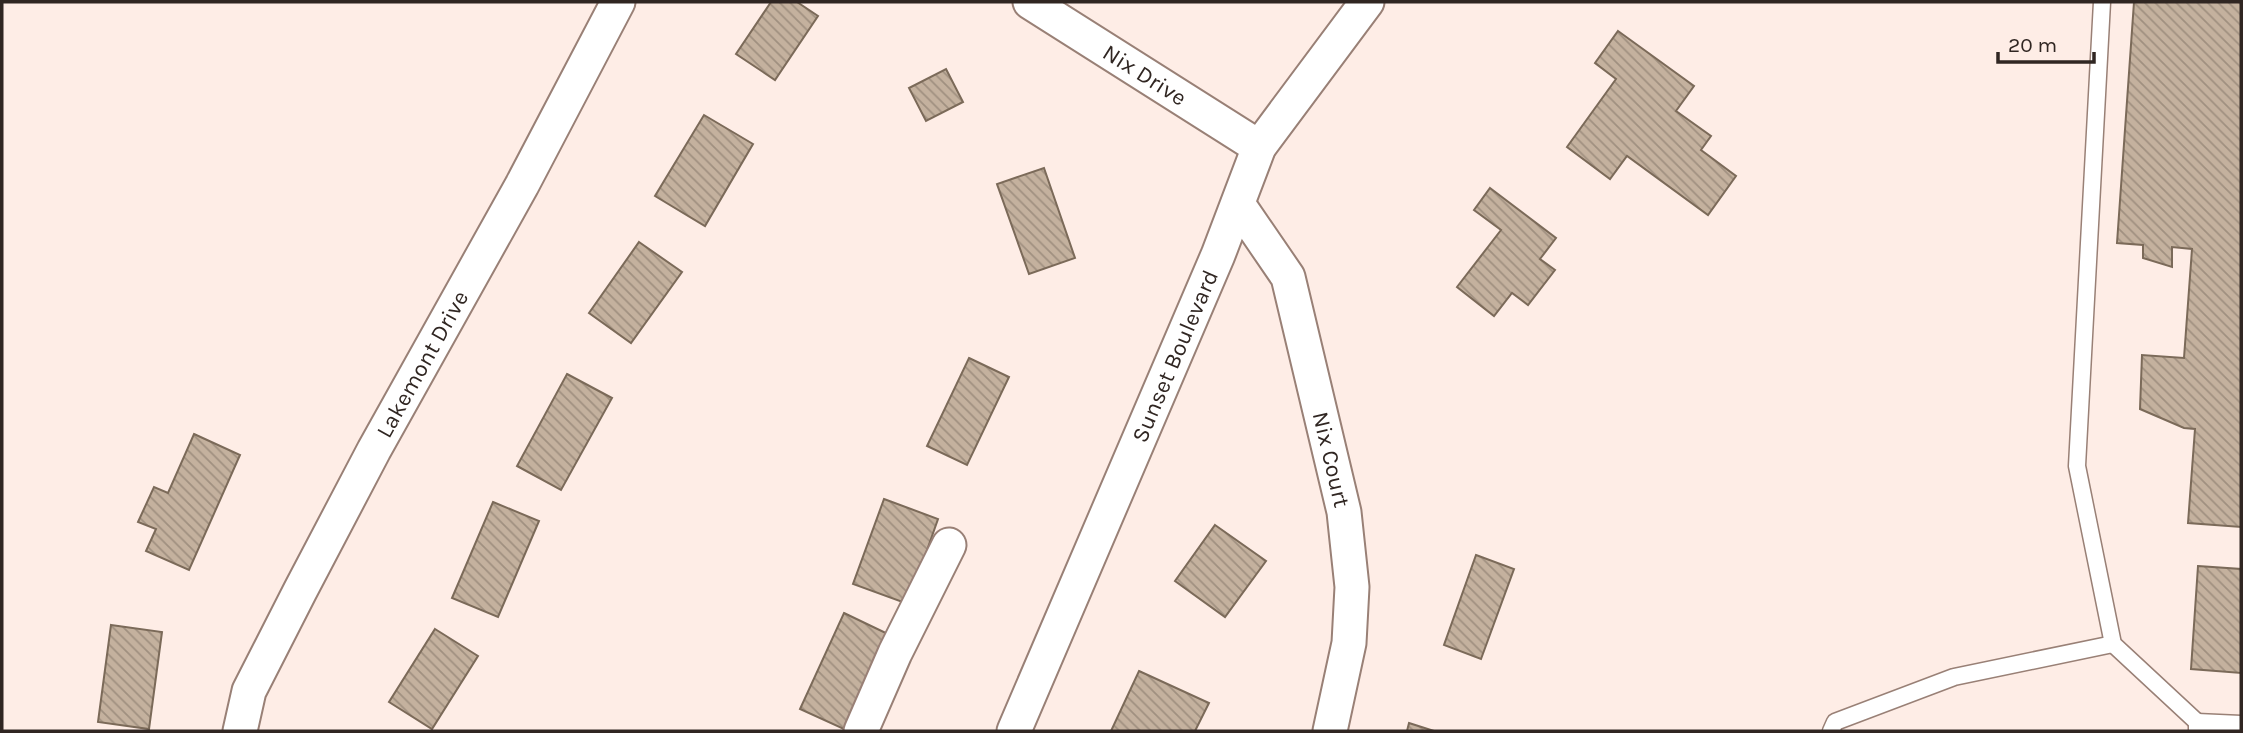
<svg xmlns="http://www.w3.org/2000/svg" width="2243" height="733" font-family="Karla,sans-serif">
<defs>
<pattern id="building-back-hatch" width="6" height="6" patternUnits="userSpaceOnUse" patternTransform="scale(1.75)"><rect width="6" height="6" fill="#c4b19e"/><path d="M-1 5l2 2M0 0l6 6M5-1l2 2" fill="none" stroke="#a09080"/></pattern>
</defs>
<rect width="100%" height="100%" fill="#feede6"/>
<g fill="url(#building-back-hatch)" stroke="#7b6a59" stroke-width="2">
<path d="M 771,2 L 797,2 L 818,16 L 775,80 L 736,54 Z"/>
<path d="M 2134,2 L 2241,2 L 2241,527 L 2188,523 L 2195,429 L 2184,428 L 2140,409 L 2142,355 L 2184,358 L 2192,249 L 2172,247 L 2172,267 L 2143,258 L 2143,245 L 2117,243 Z"/>
<path d="M 1618,31 L 1694,86 L 1676,111 L 1711,136 L 1701,150 L 1736,176 L 1708,215 L 1627,156 L 1610,179 L 1567,147 L 1616,79 L 1595,63 Z"/>
<path d="M 946,69 L 963,102 L 926,121 L 909,88 Z"/>
<path d="M 704,115 L 753,144 L 705,226 L 655,196 Z"/>
<path d="M 1044,168 L 1075,258 L 1029,274 L 997,184 Z"/>
<path d="M 1490,188 L 1556,238 L 1540,259 L 1555,270 L 1528,305 L 1512,293 L 1494,316 L 1457,287 L 1501,230 L 1474,210 Z"/>
<path d="M 639,242 L 682,272 L 631,343 L 589,313 Z"/>
<path d="M 969,358 L 1009,377 L 967,465 L 927,446 Z"/>
<path d="M 567,374 L 612,398 L 561,490 L 517,466 Z"/>
<path d="M 194,434 L 240,455 L 189,570 L 146,551 L 156,529 L 138,522 L 154,487 L 168,493 Z"/>
<path d="M 884,499 L 938,519 L 908,604 L 853,584 Z"/>
<path d="M 493,502 L 539,521 L 498,617 L 452,598 Z"/>
<path d="M 1215,525 L 1266,561 L 1225,617 L 1175,581 Z"/>
<path d="M 1476,555 L 1514,569 L 1481,659 L 1444,645 Z"/>
<path d="M 2198,566 L 2241,569 L 2241,673 L 2191,669 Z"/>
<path d="M 844,613 L 890,635 L 846,730 L 800,709 Z"/>
<path d="M 111,625 L 162,632 L 149,729 L 98,722 Z"/>
<path d="M 435,629 L 478,656 L 432,729 L 389,702 Z"/>
<path d="M 1139,671 L 1209,703 L 1195,731 L 1111,731 Z"/>
<path d="M 1409,723 L 1434,731 L 1407,731 Z"/>
</g>
<g fill="none" stroke-linecap="round" stroke-linejoin="round">
<defs>
<g id="service">
<path d="M 2102,2 L 2077,466 L 2113,644 L 2197,722"/>
<path d="M 1831,731 L 1835,722 L 1954,677 L 2113,644"/>
<path d="M 2197,731 L 2197,722 L 2241,724"/>
</g>
<g id="minor">
<path id="s1" d="M 1030,2 L 1259,147"/>
<path id="s2" d="M 1238,204 L 1288,277 L 1344,512 L 1352,587 L 1349,643 L 1330,731"/>
<path id="s3" d="M 240,731 L 249,691 L 300,591 L 374,450 L 522,185 L 618,2"/>
<path d="M 861,731 L 895,653 L 949,545"/>
<path id="s4" d="M 1014,731 L 1218,255 L 1259,147 L 1367,2"/>
</g>
</defs>
<use href="#service" stroke="#998076" stroke-width="19"/>
<use href="#minor" stroke="#998076" stroke-width="37"/>
<use href="#service" stroke="#fff" stroke-width="16"/>
<use href="#minor" stroke="#fff" stroke-width="33"/>
</g>
<g text-anchor="middle" stroke-width="5" stroke-linejoin="round" paint-order="stroke">
<g font-size="23" fill="#302622" stroke="#feede6">
<text dy="8" stroke="none"><textPath href="#s1" startOffset="136">Nix Drive</textPath></text>
<text dy="8" stroke="none"><textPath href="#s4" startOffset="408">Sunset Boulevard</textPath></text>
<text dy="8" stroke="none"><textPath href="#s3" startOffset="411">Lakemont Drive</textPath></text>
<text dy="8" stroke="none"><textPath href="#s2" startOffset="276">Nix Court</textPath></text>
</g>
</g>
<rect width="2243" height="733" fill="none" stroke="#302622" stroke-width="7"/>
<path d="M1998 52v10h96v-10" fill="none" stroke="#302622" stroke-width="3.5"/>
<text x="2008" y="52" font-size="21" fill="#302622" stroke="#feede6" stroke-width="5" paint-order="stroke">20 m</text>
</svg>
